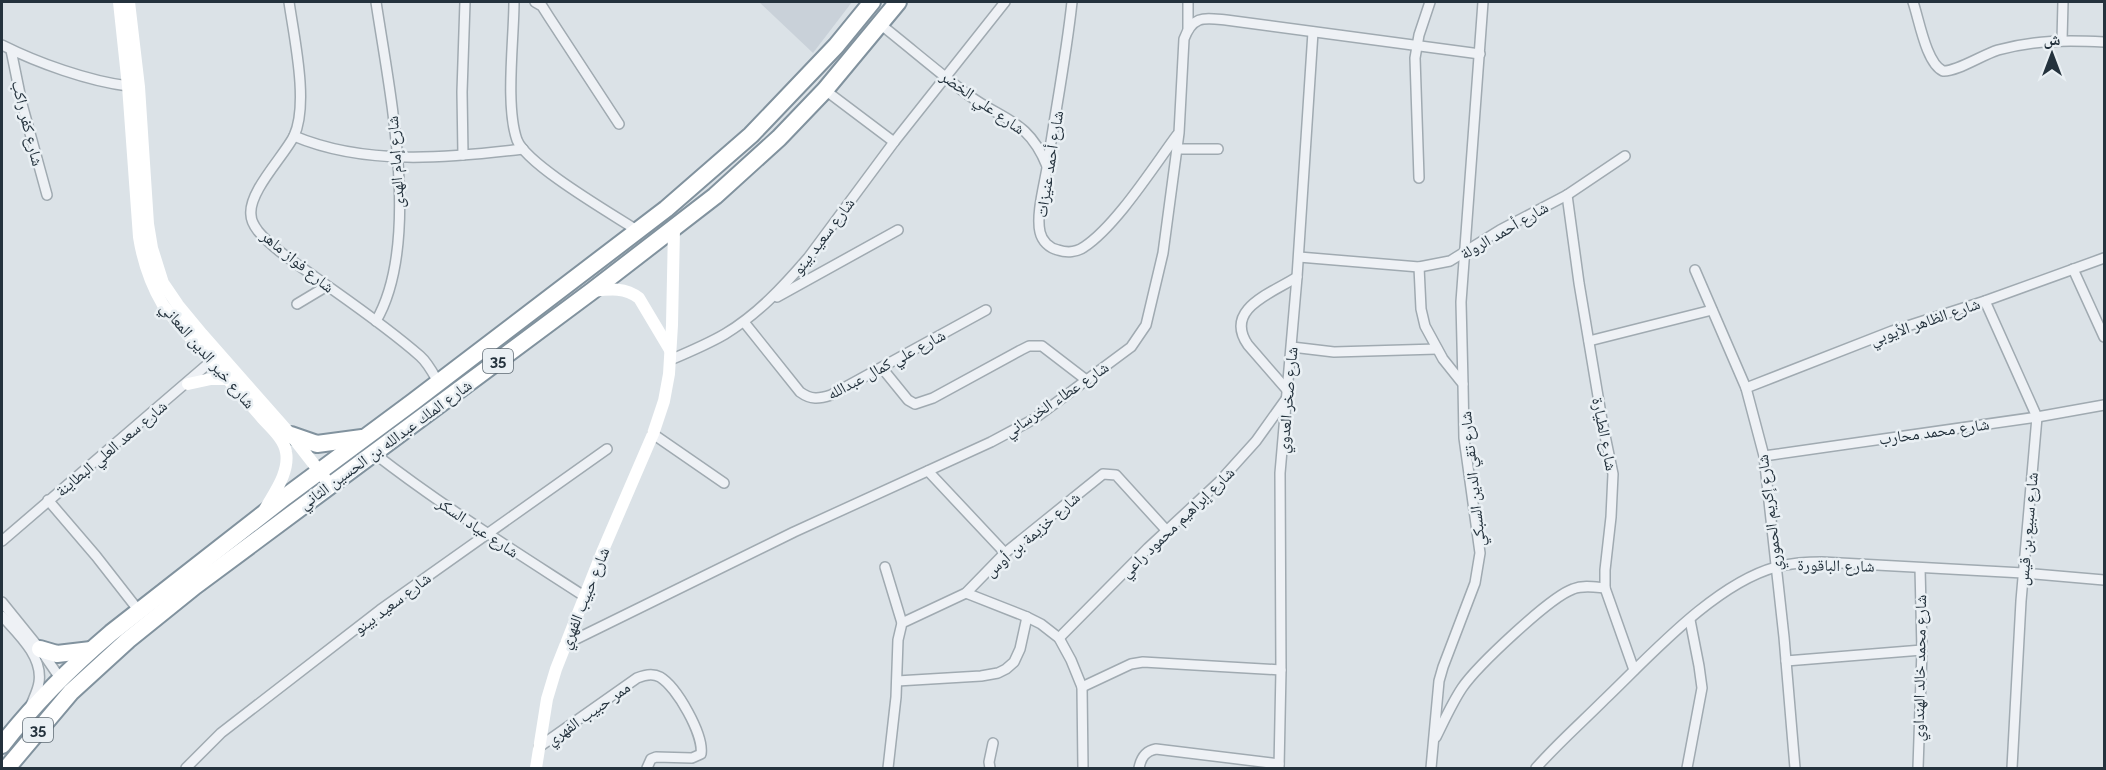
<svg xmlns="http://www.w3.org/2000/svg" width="2106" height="770" font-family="Raleway,'Noto Naskh Arabic',sans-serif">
<rect width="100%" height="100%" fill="#dbe2e7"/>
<path fill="#c9d1d9" d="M 759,2 L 852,2 L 813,53 Z"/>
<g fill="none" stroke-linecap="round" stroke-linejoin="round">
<defs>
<g id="street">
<path d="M 289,2 C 294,37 309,104 294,136 C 284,156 248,192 251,215 C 251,221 255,227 258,231 C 272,248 297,264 315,277 C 350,302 387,327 420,356 C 428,363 433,373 438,382"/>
<path d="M 514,2 C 514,39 505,106 517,140 C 527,165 612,214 638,231"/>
<path d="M 535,2 L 542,6 L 549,17 L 619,124"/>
<path d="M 1072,2 C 1066,58 1055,113 1047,168 C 1044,186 1036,215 1040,232 C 1042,241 1049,248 1058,250 C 1067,253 1077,252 1084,247 C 1116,226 1154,166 1177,135"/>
<path d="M 1913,2 C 1919,19 1926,63 1943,71 C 1956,72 1982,55 1998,50 C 2034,40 2068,40 2104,42"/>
<path d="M 880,24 C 909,47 937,71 967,94 C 1003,121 1028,119 1047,166"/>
<path d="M 1188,29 L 1188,2"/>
<path d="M 2062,40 L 2063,2"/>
<path d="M 2,45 C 38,63 88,81 128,86"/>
<path d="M 11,50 L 22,104 L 47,195"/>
<path d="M 825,90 L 894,142"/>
<path d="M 294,136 C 365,166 448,158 523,149"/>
<path d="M 1177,149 L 1218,149"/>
<path d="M 463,155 L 462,92 L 465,2"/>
<path d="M 1419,178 L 1415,58 L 1419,35 L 1430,2"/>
<path d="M 1567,195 L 1579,283 L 1603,426 L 1613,474 L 1611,517 L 1605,570 L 1605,588 L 1634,670"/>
<path d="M 1299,257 L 1419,267 L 1450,261 L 1500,230 L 1567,195 L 1625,156"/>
<path d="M 1419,267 L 1421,309 L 1425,326 L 1443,359 L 1463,384 L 1464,438 L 1480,553 L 1475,583 L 1443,667 L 1439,681 L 1431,768"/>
<path d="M 2073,269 L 2104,337"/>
<path d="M 1695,270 L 1746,388 L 1764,456 L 1784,637 L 1795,768"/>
<path d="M 777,297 L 898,230"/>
<path d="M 1985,301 L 2037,417 L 2021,601 L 2012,768"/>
<path d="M 297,304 L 327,286"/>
<path d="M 376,321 C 422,242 389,89 376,2"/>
<path d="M 744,322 L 800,392 C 811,400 819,399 831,395 L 986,310"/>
<path d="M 1589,341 L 1712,310"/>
<path d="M 1292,347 L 1334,352 L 1437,349"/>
<path d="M 670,360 C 689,352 708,344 725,334 C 758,314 783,287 808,258 L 894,142 L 1005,2"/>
<path d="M 882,368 L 908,400 L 915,404 L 933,398 L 1021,350 L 1029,346 L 1042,346 L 1085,379"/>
<path d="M 1463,384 L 1461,302 L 1483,2"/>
<path d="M 1746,388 L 1892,331 L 1985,301 L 2104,258"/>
<path d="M 1288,391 L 1248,345 C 1223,309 1272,293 1297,277"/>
<path d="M 653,434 L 724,483"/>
<path d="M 375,454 C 442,506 513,550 584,596"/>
<path d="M 1764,456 L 2037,417 L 2104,405"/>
<path d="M 928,471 L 1005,553"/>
<path d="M 48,500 L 96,556 L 139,611"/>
<path d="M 2,541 L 216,357"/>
<path d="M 885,567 L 902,623"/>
<path d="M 966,593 L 1027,617 L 1041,624 L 1059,638 L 1071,660 L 1082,687 L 1083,768"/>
<path d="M 2,602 L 40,649 L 62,681"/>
<path d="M 2,616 C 17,633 43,656 39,682 C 38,690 34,697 31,705"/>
<path d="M 1059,638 L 1148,548 L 1219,482 L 1256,441 L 1286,399"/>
<path d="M 566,644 L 794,532 L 991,442 L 1034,419 L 1131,347 L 1146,325 L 1163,253 L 1179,133 L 1184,39 C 1193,15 1204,18 1226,20 L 1480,54"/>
<path d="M 1786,661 L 1922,650"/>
<path d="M 897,681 L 981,676 L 998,673 L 1006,669 L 1014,662 L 1020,649 L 1027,617"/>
<path d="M 1082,687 L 1131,664 L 1143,662 L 1281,670"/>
<path d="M 1436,737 C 1444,721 1452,703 1462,688 C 1477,666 1550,597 1573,589 C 1583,585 1594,587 1605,588"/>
<path d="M 539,747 L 637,678 C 644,675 653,673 660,677 C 677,687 704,735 701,754 L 692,758 L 656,757 L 651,759 L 647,768"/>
<path d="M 186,768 L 221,733 L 380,610 L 607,449"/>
<path d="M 888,768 L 896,697 L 898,640 L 902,623 L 966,593 L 1005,553 L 1103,474 L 1116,475 L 1167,531"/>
<path d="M 990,768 L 989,762 L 993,743"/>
<path d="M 1139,768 C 1141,758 1145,751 1156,749 L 1279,764"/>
<path d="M 1279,768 L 1281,670 L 1280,473 L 1297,277 L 1313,32"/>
<path d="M 1536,768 C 1557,744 1581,723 1604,700 C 1650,656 1714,584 1776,567 C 1791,563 1807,562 1822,562 L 2023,573 L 2104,580"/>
<path d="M 1687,768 L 1702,688 L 1699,666 L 1690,620"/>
<path d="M 1918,768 L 1922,650 L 1920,568"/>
</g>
<g id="highway">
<path d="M 291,435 L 317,444 L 362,438"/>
<path d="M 40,649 L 57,654 L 91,650"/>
<path d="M 2,745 C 34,704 71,667 111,633 L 285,497 L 413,402 L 666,209 L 751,135 L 836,46 L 872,2"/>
<path d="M 7,768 L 71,692 L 128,640 L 195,586 L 592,291 L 715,196 L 779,138 L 825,90 L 898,2"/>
</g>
</defs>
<use href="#street" stroke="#a0aab1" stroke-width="12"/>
<use href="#highway" stroke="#81929e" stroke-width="20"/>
<use href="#street" stroke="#eef1f5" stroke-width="9"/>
<g stroke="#fff" stroke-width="12">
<path d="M 119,2 L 128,86 L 139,237 C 143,262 150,283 163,305 C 194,345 230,380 263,419 C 271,428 284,439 286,452 C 290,473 273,494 264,511"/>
<path d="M 129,2 L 139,87 L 148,224 L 152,248 L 163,283 L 178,305 L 202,334 L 291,435 L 330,485"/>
<path d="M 592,291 C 610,289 625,287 639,298 L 670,350"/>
<path d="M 188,384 L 211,379 L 228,379"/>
<path d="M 536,768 L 547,699 L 556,669 L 603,550 L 653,434 L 664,401 L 669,374 L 672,325 L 674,229"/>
</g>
<use href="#highway" stroke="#fff" stroke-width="16"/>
</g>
<g text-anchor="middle" stroke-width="5" stroke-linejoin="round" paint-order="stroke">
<g fill="#eaf0f4" stroke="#5f6b74" stroke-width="1.5">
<rect x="483" y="349" width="30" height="24" rx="4.5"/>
<rect x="23" y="718" width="30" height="24" rx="4.5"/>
</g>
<g font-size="15" font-weight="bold" fill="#24323d">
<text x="498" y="366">35</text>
<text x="38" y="735">35</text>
</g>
<g font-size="16" fill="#24323d" stroke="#eaf0f4">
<text transform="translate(983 102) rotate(35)" y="6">شارع علي الخضر</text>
<text transform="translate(28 123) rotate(76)" y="6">شارع كفر راكب</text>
<text transform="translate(395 162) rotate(-94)" y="6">شارع إمام الهدى</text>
<text transform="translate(1049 164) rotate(-81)" y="6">شارع أحمد عنيزات</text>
<text transform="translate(1504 230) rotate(-30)" y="6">شارع أحمد الرولة</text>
<text transform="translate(823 236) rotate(-53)" y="6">شارع سعيد بينو</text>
<text transform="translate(298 261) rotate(39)" y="6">شارع فواز ماهر</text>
<text transform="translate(1925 321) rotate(-19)" y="6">شارع الظاهر الأيوبي</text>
<text transform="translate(208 355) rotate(49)" y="6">شارع خير الدين المعاني</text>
<text transform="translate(886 364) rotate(-28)" y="6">شارع علي كمال عبدالله</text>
<text transform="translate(1056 399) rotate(-34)" y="6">شارع عطاء الخرساني</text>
<text transform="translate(1287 400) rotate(-85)" y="6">شارع صخر العدوي</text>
<text transform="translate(1934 431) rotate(-8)" y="6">شارع محمد محارب</text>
<text transform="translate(1605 434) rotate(79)" y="6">شارع الطيارة</text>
<text transform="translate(385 444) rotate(-36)" y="6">شارع الملك عبدالله بن الحسين الثاني</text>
<text transform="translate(111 448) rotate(-40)" y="6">شارع سعد العلي البطاينة</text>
<text transform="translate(1472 479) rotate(-96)" y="6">شارع تقي الدين السبكي</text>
<text transform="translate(1769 513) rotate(-97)" y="6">شارع إكريم الحموري</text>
<text transform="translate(1177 522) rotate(-44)" y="6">شارع إبراهيم محمود راعي</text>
<text transform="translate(478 527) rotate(34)" y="6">شارع عياد السكر</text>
<text transform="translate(2027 529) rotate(-85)" y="6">شارع سبيع بن قيس</text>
<text transform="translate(1032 534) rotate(-41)" y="6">شارع خزيمة بن أوس</text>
<text transform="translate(1836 565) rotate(1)" y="6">شارع الباقورة</text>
<text transform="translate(584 598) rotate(-68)" y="6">شارع حبيب الفهري</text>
<text transform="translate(392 603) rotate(-37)" y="6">شارع سعيد بينو</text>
<text transform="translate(1919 668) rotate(-89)" y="6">شارع محمد خالد الهنداوي</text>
<text transform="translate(588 713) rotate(-35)" y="6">ممر حبيب الفهري</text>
</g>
</g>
<rect width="2106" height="770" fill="none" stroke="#24323d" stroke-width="6"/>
<g transform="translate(2052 54)" stroke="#eaf0f4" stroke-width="4.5" paint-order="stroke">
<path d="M0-4.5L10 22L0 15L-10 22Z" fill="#24323d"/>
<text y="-9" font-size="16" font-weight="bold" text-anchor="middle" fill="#24323d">ش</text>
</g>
</svg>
